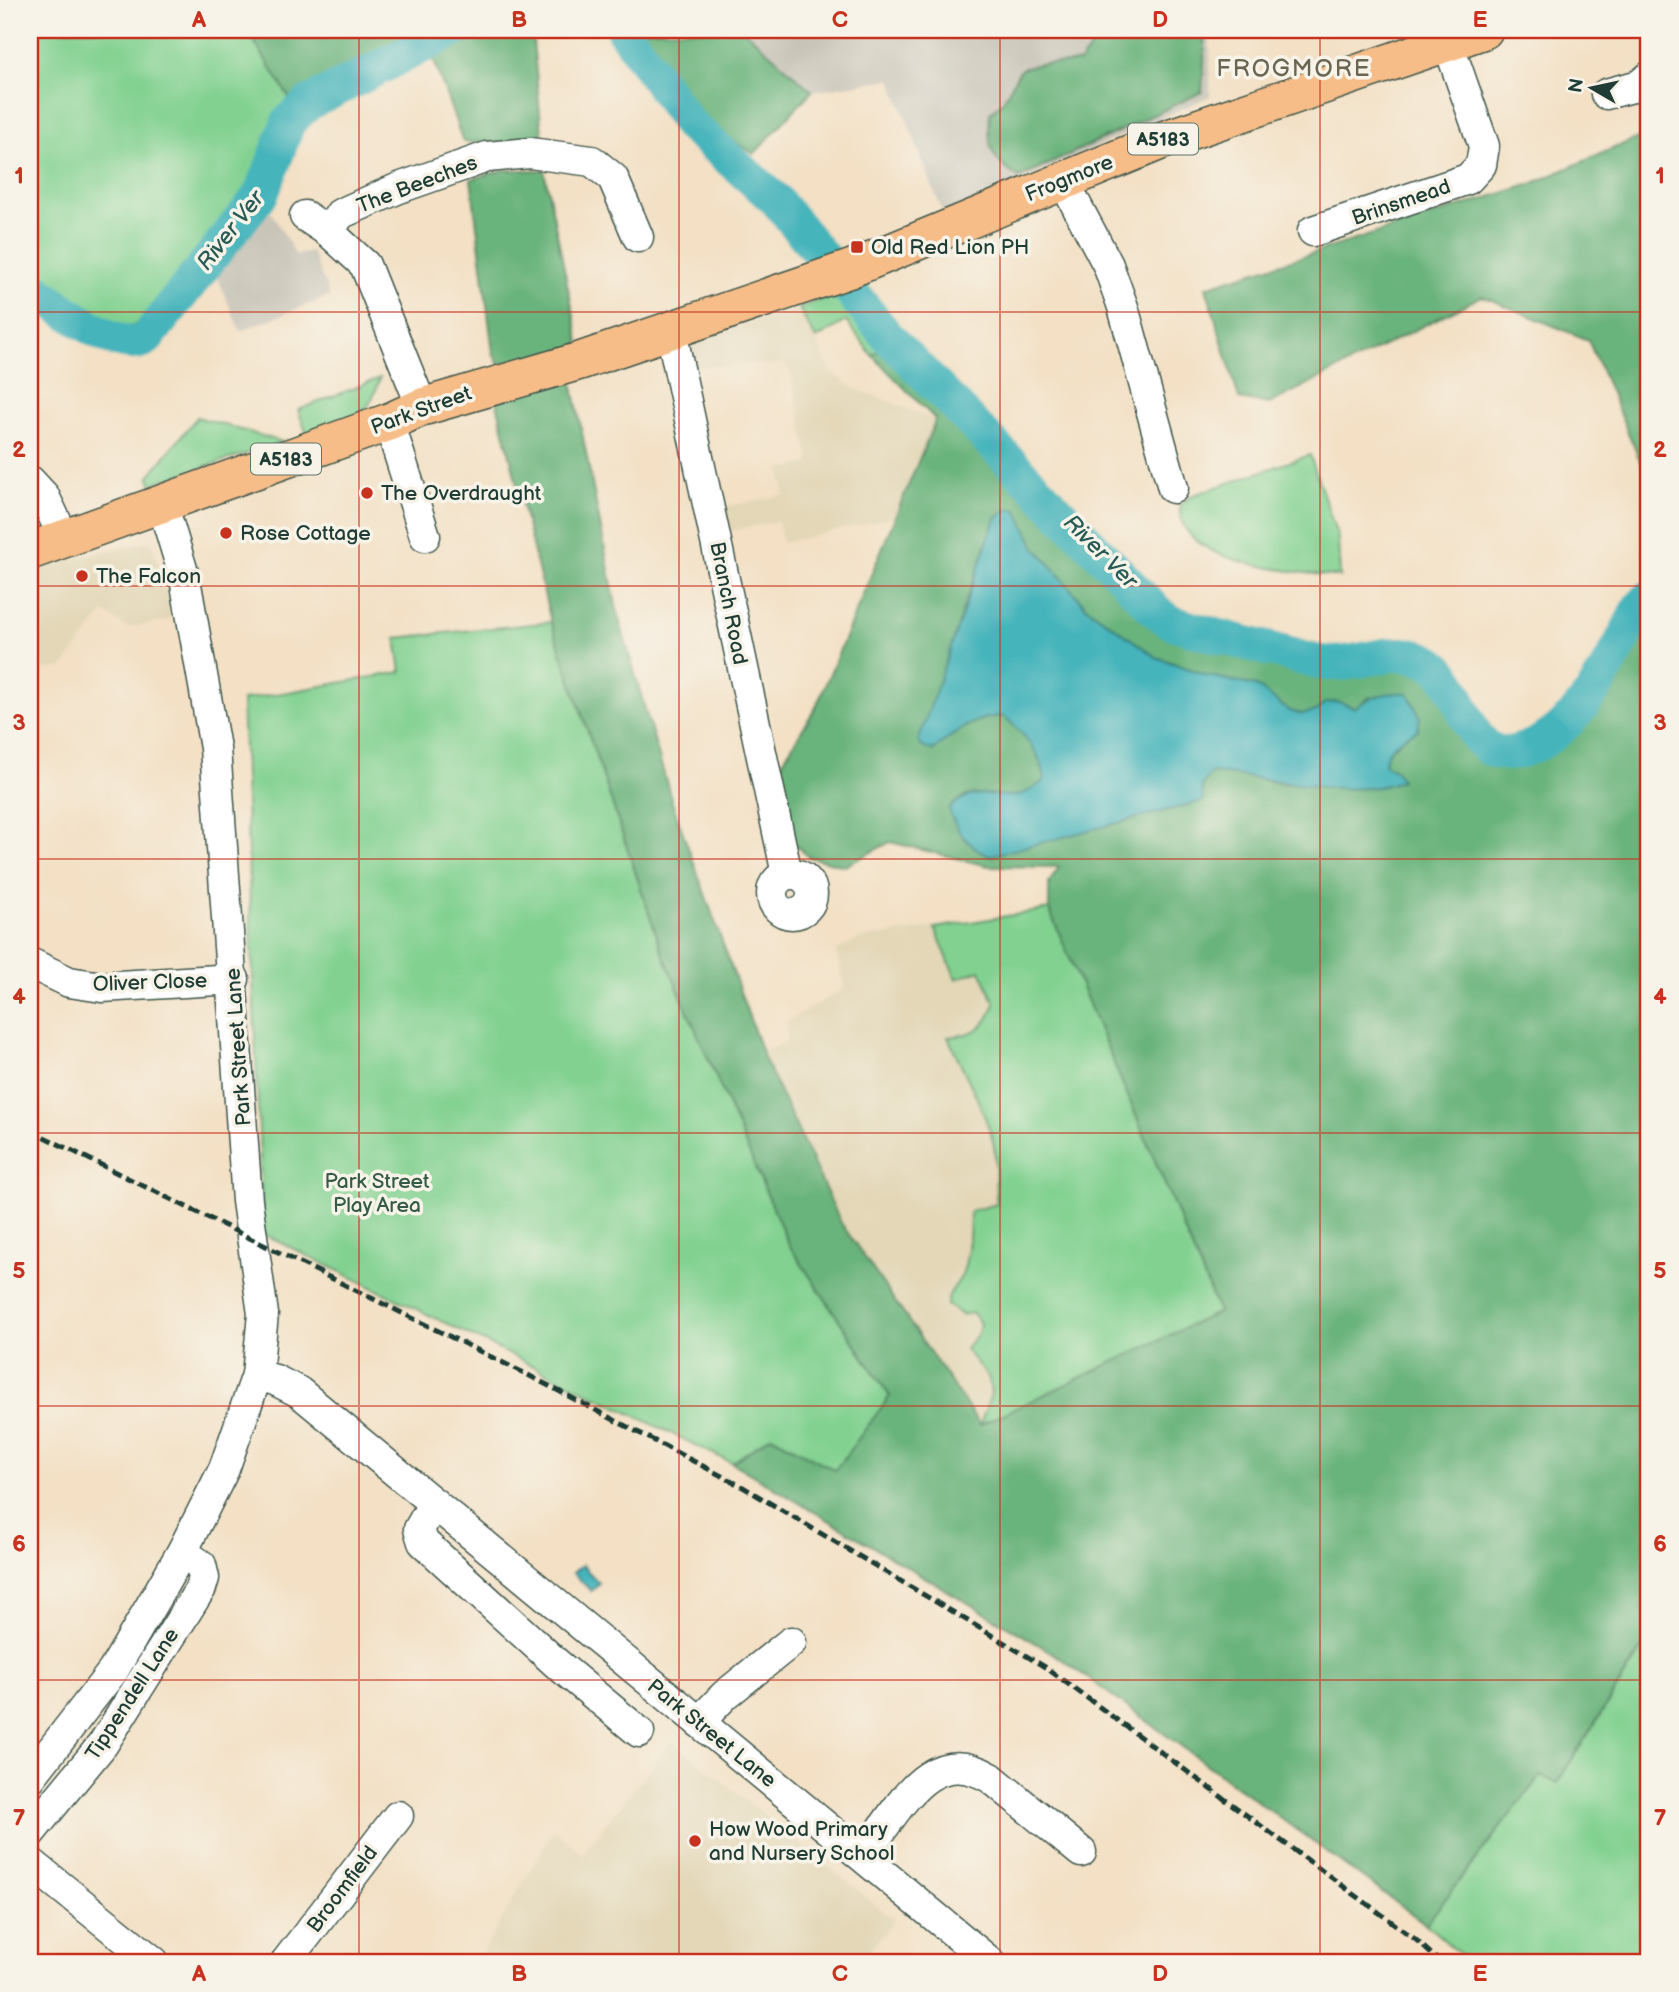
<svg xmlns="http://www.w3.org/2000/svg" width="1679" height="1992" font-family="'Balsamiq Sans',sans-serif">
<rect width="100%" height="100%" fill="#f7f3e8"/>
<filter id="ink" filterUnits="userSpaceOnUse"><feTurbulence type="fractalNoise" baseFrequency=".0143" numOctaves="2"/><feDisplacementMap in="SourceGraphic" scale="14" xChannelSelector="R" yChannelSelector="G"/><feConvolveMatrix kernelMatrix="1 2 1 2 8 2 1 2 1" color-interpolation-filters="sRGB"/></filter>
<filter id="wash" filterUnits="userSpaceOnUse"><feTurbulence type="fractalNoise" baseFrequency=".00686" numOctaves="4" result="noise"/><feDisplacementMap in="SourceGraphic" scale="28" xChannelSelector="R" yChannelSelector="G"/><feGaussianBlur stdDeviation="1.57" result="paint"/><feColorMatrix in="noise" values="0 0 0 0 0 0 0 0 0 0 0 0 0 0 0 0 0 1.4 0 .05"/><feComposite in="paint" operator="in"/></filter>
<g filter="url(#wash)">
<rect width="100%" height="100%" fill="#f3e0c5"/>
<g fill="#e3d7b7">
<path d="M 799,308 L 831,371 L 854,388 L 935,420 L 934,425 L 895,517 L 782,543 L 778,521 L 724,532 L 719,508 L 785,495 L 780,469 L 810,463 L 791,373 L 785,364 L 688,367 L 683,343 Z"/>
<path d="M 151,541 L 171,606 L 170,620 L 127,628 L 104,612 L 63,667 L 37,670 L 30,688 L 30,568 Z"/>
<path d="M 1049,909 L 1219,1313 L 980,1425 L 841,1223 L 762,1052 L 785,1043 L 787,1022 L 844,988 L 836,951 L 859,939 Z"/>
<path d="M 672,1741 L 895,1920 L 860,1962 L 477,1962 L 554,1829 L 582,1854 Z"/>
</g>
<g fill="#c8c4b8">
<path d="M 745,30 L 1210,30 L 1210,96 L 944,216 L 891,79 L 812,91 Z"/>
<path d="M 271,212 L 296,255 L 312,252 L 330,296 L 240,331 L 215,271 L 250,227 Z"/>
</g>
<g fill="#82d191" stroke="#508762" stroke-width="2">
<path d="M 30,30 L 247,30 L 292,102 L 261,173 L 226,230 L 148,318 L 129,328 L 108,327 L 30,275 Z"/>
<path d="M 844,291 L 887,344 L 872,355 L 846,321 L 816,339 L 799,308 Z"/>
<path d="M 380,378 C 367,424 349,422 308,437 L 298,410 Z"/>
<path d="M 197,417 L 283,442 L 151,484 L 149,476 Z"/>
<path d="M 1310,455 L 1338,538 L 1340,577 C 1297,571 1176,566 1180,506 L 1190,496 Z"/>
<path d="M 551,622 L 663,954 L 789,1245 L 890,1397 L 835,1470 L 771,1436 L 732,1463 L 263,1234 L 242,700 L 401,672 L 396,638 Z"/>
<path d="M 1049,909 L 1219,1313 L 980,1425 L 991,1394 L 989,1378 L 965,1349 L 978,1334 L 980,1324 L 973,1313 L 961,1315 L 947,1305 C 947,1292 957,1286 962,1275 C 969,1256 970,1230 970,1211 L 997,1204 C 993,1182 999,1160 992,1138 C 982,1104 963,1070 948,1037 C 973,1035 988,1028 995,1003 L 980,970 L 956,979 L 935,928 Z"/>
<path d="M 1649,1639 L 1649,1962 L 1469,1962 L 1426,1924 L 1540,1776 L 1557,1783 Z"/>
</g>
<g fill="#69b37b" stroke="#447858" stroke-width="2" fill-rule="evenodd">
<path d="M 247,30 L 427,30 L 292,102 Z"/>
<path d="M 501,30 L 532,30 L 543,144 L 463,142 L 432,55 Z"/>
<path d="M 629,30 L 744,30 L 812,91 L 754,154 L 702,120 L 678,95 Z"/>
<path d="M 1096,30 L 1202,30 L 1205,46 L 1202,92 L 1019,178 C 990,159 987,148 990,113 L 1003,101 L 1020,70 C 1047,59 1054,66 1080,62 L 1092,45 Z"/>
<path d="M 1649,133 L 1649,481 L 1588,340 L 1482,296 L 1269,404 L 1239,399 L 1206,287 L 1531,184 Z"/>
<path d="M 504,170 L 544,170 L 580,346 L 499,364 L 493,353 L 471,179 Z"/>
<path d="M 887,344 L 945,409 L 1160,628 L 1337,668 L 1416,662 L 1433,668 L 1452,692 L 1460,727 L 1472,749 L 1498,766 L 1520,765 L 1566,736 L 1595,701 L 1649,611 L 1649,1636 L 1557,1783 L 1540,1776 L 1426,1924 L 1056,1655 L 732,1463 L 771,1436 L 835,1470 L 890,1396 L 789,1245 L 663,954 L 551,622 L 496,399 L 571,376 L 618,616 L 673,805 L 764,1058 L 841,1223 L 980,1425 L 1219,1312 L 1049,909 L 1049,883 L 1059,867 L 988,866 L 890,842 L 845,866 L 809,857 L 792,842 L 774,776 L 816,707 L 934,424 L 935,419 L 872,355 ZM 1008,509 L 1017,510 L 1035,547 L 1085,606 L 1156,657 L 1209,676 L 1256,686 L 1289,711 L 1303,714 L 1317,711 L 1325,703 L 1338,702 L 1355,708 L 1370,697 L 1417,730 L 1405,736 L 1385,755 L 1384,764 L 1396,771 L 1285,784 L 1234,774 L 1211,773 L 1202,785 L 1203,801 L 949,808 C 983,774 1007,817 1045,779 C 1041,752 1024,734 1004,716 C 975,716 956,732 933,750 L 961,614 L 997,517 Z"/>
</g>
<g fill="#44b4bb" stroke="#327878" stroke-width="2">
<path d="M 1008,509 L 1017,510 L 1035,547 L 1085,606 L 1156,657 L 1209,676 L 1256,686 L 1289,711 L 1302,714 L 1317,711 L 1325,703 L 1338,702 L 1355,708 C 1372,696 1387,692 1408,693 L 1420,717 L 1418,730 C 1403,737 1386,747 1384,764 L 1396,771 L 1401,780 C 1355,802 1263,775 1211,773 L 1202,785 L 1203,801 L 989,856 C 967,844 956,833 949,809 C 983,774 1008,817 1045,779 C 1041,752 1024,734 1004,716 C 974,716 956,732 933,750 L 924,748 L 918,742 L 989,537 L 997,517 Z"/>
<path d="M 582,1565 L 599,1583 L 591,1591 L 573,1573 Z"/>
</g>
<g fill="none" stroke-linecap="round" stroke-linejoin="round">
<g stroke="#44b4bb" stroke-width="35">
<path d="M 623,30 L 689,124 L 776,200 L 888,337 L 1156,611 L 1171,622 C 1205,634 1239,641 1273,650 C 1290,654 1308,661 1325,663 C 1355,667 1384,649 1414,656 C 1455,665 1456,705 1476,735 C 1485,749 1500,756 1516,752 C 1580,736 1611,661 1639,608 L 1649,598"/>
<path d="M 30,286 C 55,302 119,357 146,339 L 262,193 L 289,121 L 309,103 L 454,30"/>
</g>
</g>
</g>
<g filter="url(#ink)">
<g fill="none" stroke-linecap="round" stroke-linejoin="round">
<defs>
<g id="minor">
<path d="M 1606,94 L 1640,85 L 1649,77"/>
<path d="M 1063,180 L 1108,265 L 1123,307 L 1173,488"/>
<path d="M 305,216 L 329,232 L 365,265 L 422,407"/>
<path d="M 1313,231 L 1468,179 L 1481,165 L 1484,146 L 1448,43"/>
<path d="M 329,232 L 340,214 L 399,188 L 487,157 L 530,153 L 592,161 L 613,178 L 638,237"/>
<path d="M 671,331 L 787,874"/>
<path d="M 389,422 L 425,536"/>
<path d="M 30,481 L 44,496 L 64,538"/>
<circle cx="792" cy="894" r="20"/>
<path d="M 30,963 L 69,982 L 102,987 L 234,979"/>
<path d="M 257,1375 L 275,1380 L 299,1392 L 990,1962"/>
<path d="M 434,1503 L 419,1529 L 423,1542 L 556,1663 L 639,1732"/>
<path d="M 699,1722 L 725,1695 L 791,1642"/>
<path d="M 30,1778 L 113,1671 L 182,1552 L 224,1469 L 257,1375 L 263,1314 L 247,1201 L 215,748 L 185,579 L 162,503"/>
<path d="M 30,1833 L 103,1744 L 201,1588 L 204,1578 L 201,1565 L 182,1552"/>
<path d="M 863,1855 C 898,1813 927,1740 991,1778 L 1081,1852"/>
<path d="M 30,1862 L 154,1962"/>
<path d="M 286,1962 L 398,1816"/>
</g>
<path id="major" d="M 30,551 L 389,422 L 422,407 L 580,361 L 850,269 L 1163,140 L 1484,30"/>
</defs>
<use href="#minor" stroke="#3f554a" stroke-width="33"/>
<use href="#major" stroke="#3f554a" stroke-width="40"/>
<use href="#minor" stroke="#fff" stroke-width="30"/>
<use href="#major" stroke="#f7bd88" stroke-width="37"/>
<path stroke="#1f3d34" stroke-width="5" stroke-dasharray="10 5" stroke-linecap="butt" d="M 30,1130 L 528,1375 L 743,1487 L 1045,1667 L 1415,1939 L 1440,1962"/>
</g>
</g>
<path fill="none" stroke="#c8321e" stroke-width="2" stroke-opacity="0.55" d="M 359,30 L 359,1962M 679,30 L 679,1962M 1000,30 L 1000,1962M 1320,30 L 1320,1962M 30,312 L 1649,312M 30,586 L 1649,586M 30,859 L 1649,859M 30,1133 L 1649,1133M 30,1406 L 1649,1406M 30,1680 L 1649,1680"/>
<g fill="#c8321e" stroke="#f7f3e8" stroke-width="2.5">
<rect x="850" y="240" width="14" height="14" rx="3.5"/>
<circle cx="367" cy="493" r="7"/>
<circle cx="226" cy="533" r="7"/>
<circle cx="82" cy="576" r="7"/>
<circle cx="695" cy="1841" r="7"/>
</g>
<g text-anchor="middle" stroke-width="7" stroke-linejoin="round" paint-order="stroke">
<g fill="#f7f3e8" stroke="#60746a" stroke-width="2">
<rect x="1128" y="123.5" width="70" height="31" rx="5"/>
<rect x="251" y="443.5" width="70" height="31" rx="5"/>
</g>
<g font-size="19" font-weight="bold" fill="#1f3d34">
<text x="1163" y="146">A5183</text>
<text x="286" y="466">A5183</text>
</g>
<g font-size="21" fill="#1f3d34" stroke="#f7f3e8">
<text transform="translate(1069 178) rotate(-22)" y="7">Frogmore</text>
<text transform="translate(417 184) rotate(-21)" y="7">The Beeches</text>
<text transform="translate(1401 202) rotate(-19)" y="7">Brinsmead</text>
<text transform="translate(421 410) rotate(-20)" y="7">Park Street</text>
<text transform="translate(729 603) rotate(79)" y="7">Branch Road</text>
<text transform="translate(150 982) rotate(-2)" y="7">Oliver Close</text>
<text transform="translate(238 1047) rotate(-94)" y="7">Park Street Lane</text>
<text transform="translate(132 1694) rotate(-57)" y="7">Tippendell Lane</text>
<text transform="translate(712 1733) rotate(39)" y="7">Park Street Lane</text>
<text transform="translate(342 1889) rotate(-53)" y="7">Broomfield</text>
</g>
<g font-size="21" fill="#1f3d34" stroke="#f7f3e8" text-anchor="start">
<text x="871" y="254">Old Red Lion PH</text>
<text x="381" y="500">The Overdraught</text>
<text x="240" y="540">Rose Cottage</text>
<text x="96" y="583">The Falcon</text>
<text x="709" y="1836">How Wood Primary<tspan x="709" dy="24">and Nursery School</tspan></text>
</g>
<g font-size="21" fill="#335b47" stroke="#f7f3e8">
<text x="377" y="1188">Park Street<tspan x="377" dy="24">Play Area</tspan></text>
</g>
<g font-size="23" font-style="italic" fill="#285b56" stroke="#f7f3e8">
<text transform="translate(230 230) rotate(-52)" y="8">River Ver</text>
<text transform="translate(1101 551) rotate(45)" y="8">River Ver</text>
</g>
<g font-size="24" letter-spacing="2" fill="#6b6651" stroke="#f7f3e8">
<text x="1294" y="76">FROGMORE</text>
</g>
</g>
<rect width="1679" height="1992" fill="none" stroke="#f7f3e8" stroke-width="77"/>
<g transform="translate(1592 88) rotate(279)" stroke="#f7f3e8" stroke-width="5" paint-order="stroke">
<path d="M0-5L12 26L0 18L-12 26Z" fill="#1f3d34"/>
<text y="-10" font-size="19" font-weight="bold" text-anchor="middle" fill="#1f3d34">N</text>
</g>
<rect x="38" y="38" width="1602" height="1916" fill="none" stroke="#c8321e" stroke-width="2.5"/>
<g font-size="23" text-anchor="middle" font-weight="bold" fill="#c8321e">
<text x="199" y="27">A</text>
<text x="519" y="27">B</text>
<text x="840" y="27">C</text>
<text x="1160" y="27">D</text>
<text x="1480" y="27">E</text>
<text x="19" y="183">1</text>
<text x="1660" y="183">1</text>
<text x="19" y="457">2</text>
<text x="1660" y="457">2</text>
<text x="19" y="730">3</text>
<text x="1660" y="730">3</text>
<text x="19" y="1004">4</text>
<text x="1660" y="1004">4</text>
<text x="19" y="1278">5</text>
<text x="1660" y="1278">5</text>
<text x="19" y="1551">6</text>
<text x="1660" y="1551">6</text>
<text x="19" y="1825">7</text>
<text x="1660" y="1825">7</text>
<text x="199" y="1981">A</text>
<text x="519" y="1981">B</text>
<text x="840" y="1981">C</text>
<text x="1160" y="1981">D</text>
<text x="1480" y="1981">E</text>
</g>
</svg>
